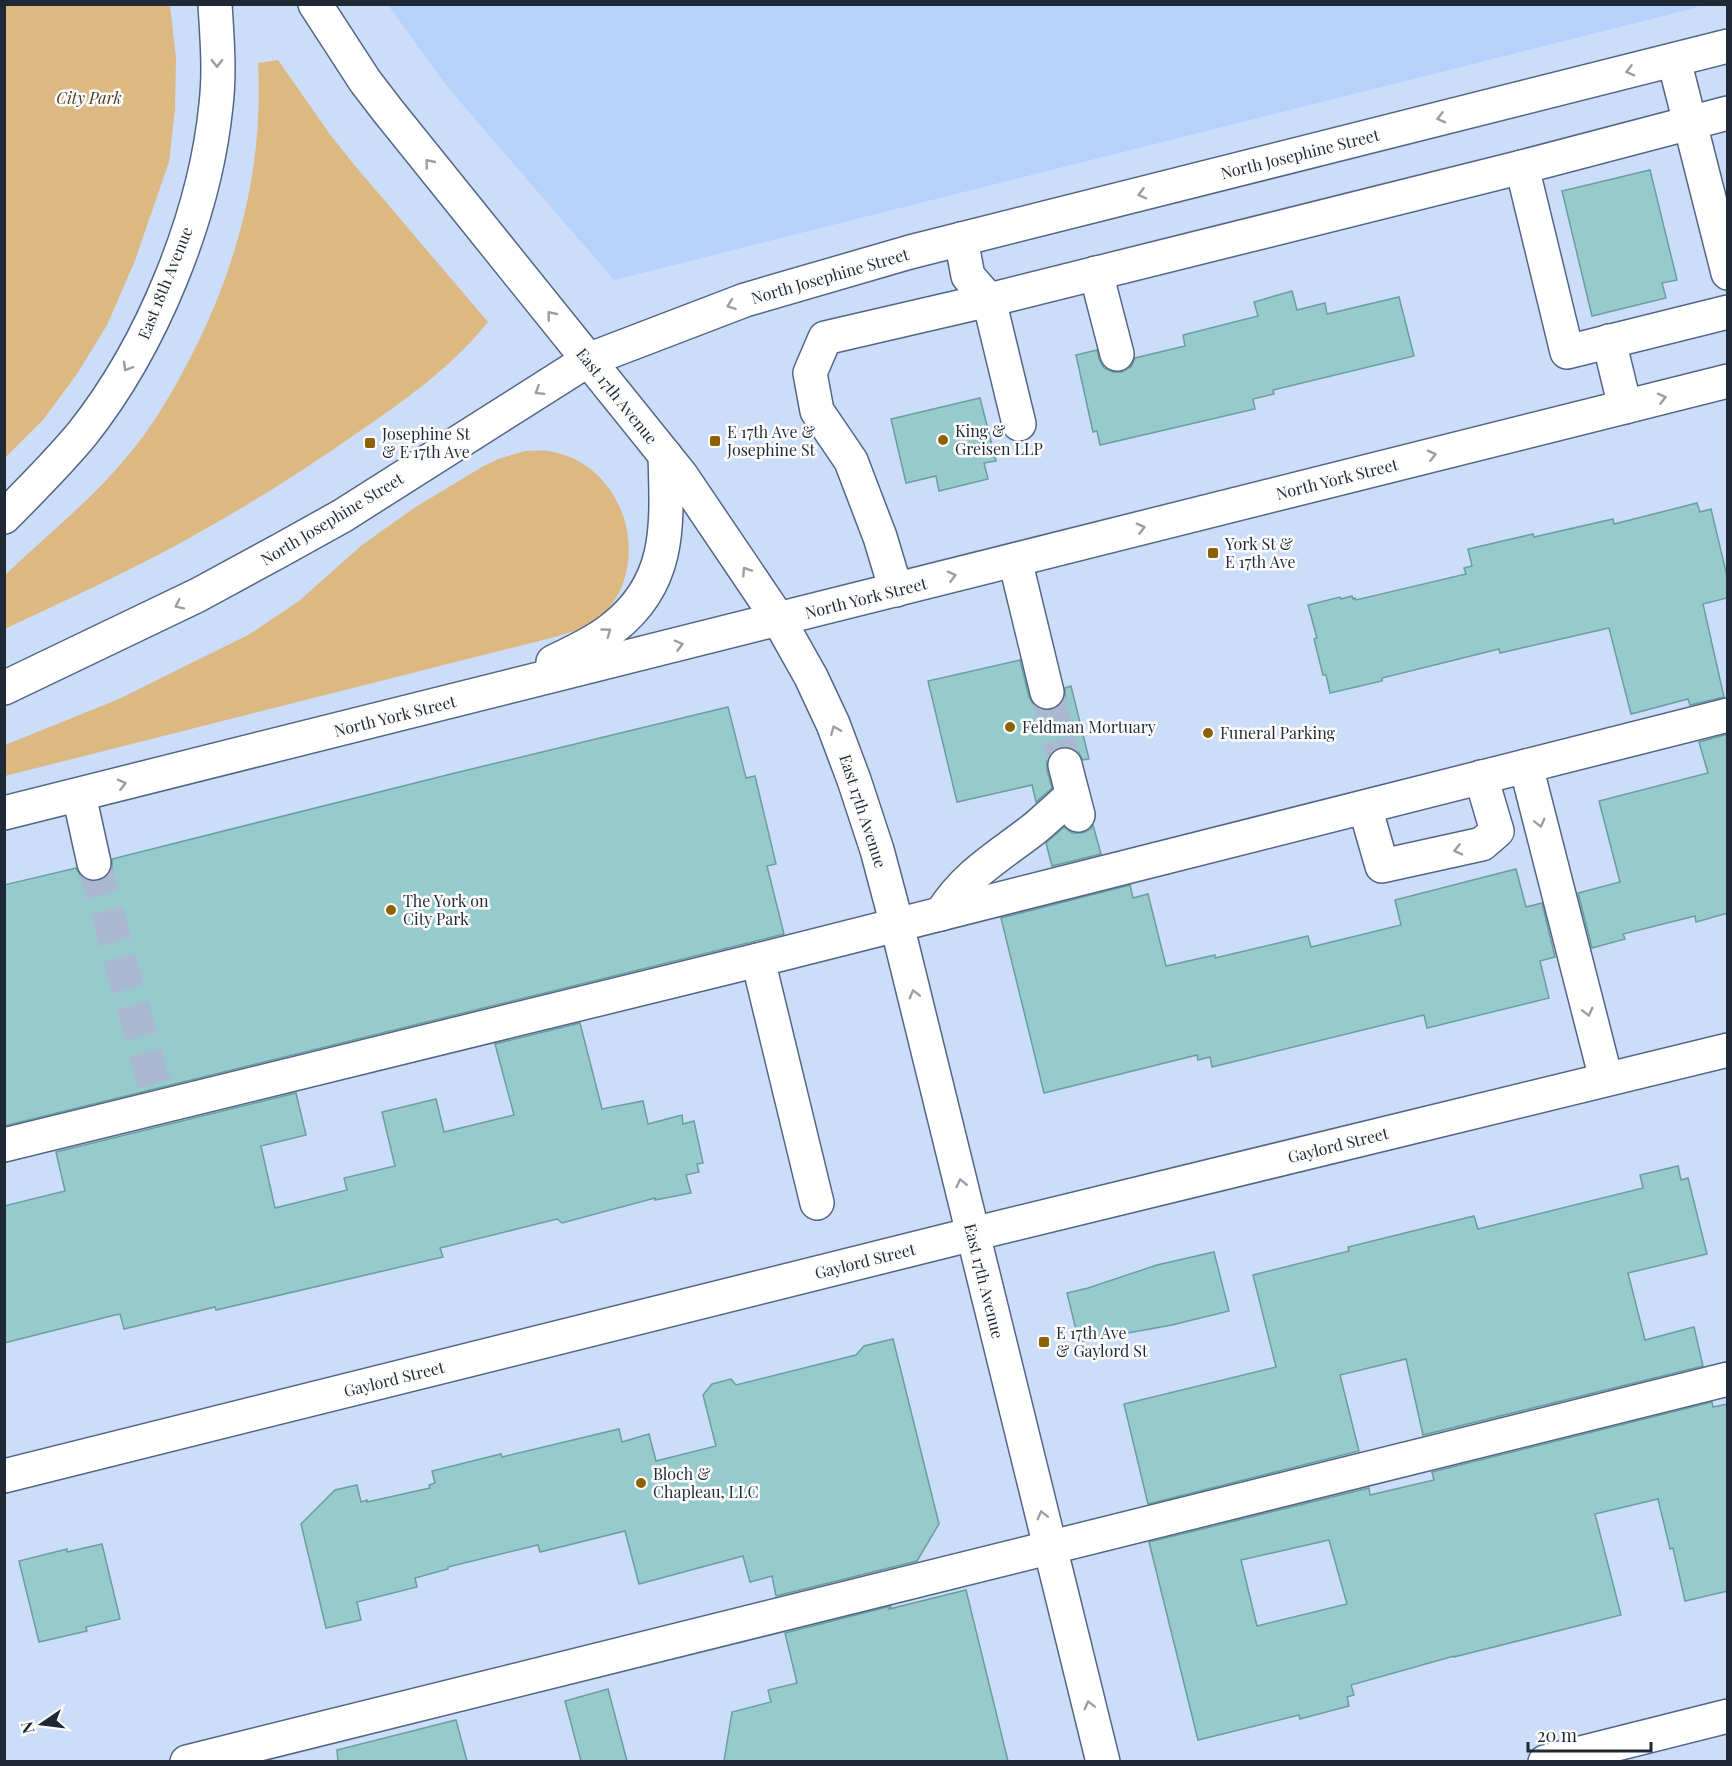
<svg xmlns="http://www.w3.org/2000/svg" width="1732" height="1766" font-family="'Playfair Display',serif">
<rect width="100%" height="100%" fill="#cbddf9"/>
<path fill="#b6d1fa" d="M 388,5 L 1700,5 L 1695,8 L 614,280 L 449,89 Z"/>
<g fill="#dcb983">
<path d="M 5,4 L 170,5 L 176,58 L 175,109 L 169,162 L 134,263 L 107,325 L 77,374 L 43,420 L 5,458 Z"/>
<path d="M 278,60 L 329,133 L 351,161 L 488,322 C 452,367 404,401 357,433 C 293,478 226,519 156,556 C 106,582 55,605 5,629 L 5,575 C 46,536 90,501 126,458 C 150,430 169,398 186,366 C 227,289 254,205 258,118 C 259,100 259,81 258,63 Z"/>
<path d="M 525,451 C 533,451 541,450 548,451 C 605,459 639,519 626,573 C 622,592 610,611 593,622 C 582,630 568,633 555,637 L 5,776 L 5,745 L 119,699 L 250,634 L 299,601 L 362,545 L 414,508 L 482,467 L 498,459 Z"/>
</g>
<g fill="#96cacc" stroke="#6b9ea0" stroke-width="1.5" fill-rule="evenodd">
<path d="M 1650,170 L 1677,280 L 1662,283 L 1666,298 L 1592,316 L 1562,191 Z"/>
<path d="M 1292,291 L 1297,310 L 1325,303 L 1327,314 L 1399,297 L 1414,356 L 1273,390 L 1274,394 L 1253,399 L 1255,409 L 1100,445 L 1097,431 L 1093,432 L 1076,355 L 1097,350 L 1099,359 L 1104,368 L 1113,372 L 1122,372 L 1131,367 L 1135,358 L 1185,346 L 1183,335 L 1258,316 L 1254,302 Z"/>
<path d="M 980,398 L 996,461 L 984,463 L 988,479 L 939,491 L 936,476 L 906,483 L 891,419 Z"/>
<path d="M 1697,503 L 1700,512 L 1711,509 L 1727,576 L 1727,598 L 1703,604 L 1724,697 L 1690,705 L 1688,699 L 1631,714 L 1609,628 L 1500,653 L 1499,649 L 1382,678 L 1382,681 L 1330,693 L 1326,675 L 1323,675 L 1314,639 L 1317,638 L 1308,605 L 1340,597 L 1341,599 L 1352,596 L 1353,599 L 1355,598 L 1356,600 L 1466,574 L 1464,568 L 1472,566 L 1468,549 L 1533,534 L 1534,537 L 1613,519 L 1614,524 Z"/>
<path d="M 1020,660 L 1029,697 L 1033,704 L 1041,710 L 1051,710 L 1059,706 L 1065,698 L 1065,688 L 1071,686 L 1089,759 L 1083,760 L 1078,751 L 1069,747 L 1061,747 L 1052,751 L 1047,761 L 1047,770 L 1052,788 L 1036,802 L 1032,785 L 957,802 L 928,681 Z"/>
<path d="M 728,707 L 746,778 L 755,776 L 776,864 L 767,866 L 784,934 L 4,1126 L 4,885 L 76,868 L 81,876 L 88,881 L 99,881 L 107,876 L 112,869 L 112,859 L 451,774 Z"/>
<path d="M 1728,734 L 1728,913 L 1696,922 L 1695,916 L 1623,934 L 1625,939 L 1592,948 L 1578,893 L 1620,882 L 1599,801 L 1708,773 L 1699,742 Z"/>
<path d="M 1093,825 L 1101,854 L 1052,866 L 1046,843 L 1064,827 L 1072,833 L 1082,833 L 1091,829 Z"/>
<path d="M 1516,869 L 1526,907 L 1542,903 L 1555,957 L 1540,961 L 1549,998 L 1427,1028 L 1424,1015 L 1212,1067 L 1210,1057 L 1198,1060 L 1197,1055 L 1044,1093 L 1001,918 L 1130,885 L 1133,898 L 1148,894 L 1166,966 L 1215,955 L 1215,958 L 1308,936 L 1311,947 L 1401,925 L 1395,900 Z"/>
<path d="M 580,1023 L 602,1109 L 643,1101 L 648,1124 L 682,1115 L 683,1124 L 694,1121 L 703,1163 L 697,1164 L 699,1172 L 686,1175 L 691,1193 L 655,1200 L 655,1198 L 562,1223 L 557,1219 L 440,1248 L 443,1257 L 216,1310 L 215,1307 L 124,1329 L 120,1314 L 115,1315 L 4,1343 L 4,1206 L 65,1191 L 56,1152 L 296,1093 L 306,1135 L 261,1146 L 275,1208 L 347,1190 L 344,1178 L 395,1166 L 382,1112 L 436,1099 L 444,1132 L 514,1115 L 495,1044 Z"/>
<path d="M 1678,1166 L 1681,1180 L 1688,1178 L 1707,1254 L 1628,1273 L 1645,1340 L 1694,1327 L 1703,1366 L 1423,1435 L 1406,1359 L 1340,1375 L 1359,1451 L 1148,1504 L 1124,1404 L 1276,1367 L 1253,1275 L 1349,1251 L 1348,1247 L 1474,1216 L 1478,1229 L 1643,1188 L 1640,1175 Z"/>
<path d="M 1214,1252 L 1229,1311 L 1172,1325 L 1079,1342 L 1067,1293 L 1088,1288 L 1157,1265 Z"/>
<path d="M 893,1339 L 939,1524 L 917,1561 L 776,1596 L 772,1576 L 750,1582 L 743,1556 L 639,1584 L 625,1531 L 540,1552 L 538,1545 L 448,1567 L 448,1569 L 415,1578 L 417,1587 L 357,1602 L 361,1620 L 326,1628 L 301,1524 L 335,1490 L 357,1485 L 361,1502 L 367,1500 L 367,1502 L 430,1488 L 429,1485 L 435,1483 L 432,1471 L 501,1454 L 502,1457 L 619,1429 L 622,1442 L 649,1434 L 656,1461 L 716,1446 L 703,1395 L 712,1384 L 731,1379 L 736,1385 L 856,1355 L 864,1346 Z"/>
<path d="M 1712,1402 L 1713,1407 L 1728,1404 L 1728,1591 L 1685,1601 L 1673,1548 L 1670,1549 L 1658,1499 L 1595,1514 L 1621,1615 L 1454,1657 L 1454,1656 L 1351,1685 L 1354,1695 L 1347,1697 L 1349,1706 L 1300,1719 L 1299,1715 L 1198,1740 L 1149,1542 L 1369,1488 L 1370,1495 L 1434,1480 L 1432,1472 ZM 1329,1540 L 1347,1604 L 1257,1626 L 1241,1560 Z"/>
<path d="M 102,1544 L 120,1619 L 86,1627 L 87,1631 L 39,1642 L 19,1561 L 67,1549 L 67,1552 Z"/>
<path d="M 966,1590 L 1008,1761 L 724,1761 L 732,1712 L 771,1702 L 768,1690 L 797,1683 L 785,1633 L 891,1606 L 889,1609 Z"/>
<path d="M 608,1689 L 627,1761 L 581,1761 L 565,1701 Z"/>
<path d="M 456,1720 L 467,1761 L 338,1761 L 337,1750 Z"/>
</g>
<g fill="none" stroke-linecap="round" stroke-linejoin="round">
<g stroke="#a9b9d2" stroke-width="33" stroke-dasharray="33 16" stroke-linecap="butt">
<path d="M 1047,692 L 1065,765"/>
<path d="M 94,863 L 155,1088"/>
</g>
<defs>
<g id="minor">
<path d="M 1674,60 L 1728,273"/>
<path d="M 1728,113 L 1522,167 L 1567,352 L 1728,312"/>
<path d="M 961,239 L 968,276 L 989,300 L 1019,424"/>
<path d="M 1096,273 L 1117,354"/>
<path d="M 1609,341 L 1625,407"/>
<path d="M 1015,560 L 1047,692"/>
<path d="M 896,590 L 880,537 L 851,461 L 817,411 L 810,373 L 825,338 L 989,300 L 1522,167"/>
<path d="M 1065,765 L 1078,815"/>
<path d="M 1526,766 L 1606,1079"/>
<path d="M 79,795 L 94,863"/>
<path d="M 1365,807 L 1382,866 L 1482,844 L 1497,831 L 1481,777"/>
<path d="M 941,914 C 966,874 998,857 1034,829 C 1047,818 1060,806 1072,795"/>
<path d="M 758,960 L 817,1203"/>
<path d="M 4,1145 L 758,960 L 1728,715"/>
<path d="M 4,1476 L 973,1234 L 1728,1050"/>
<path d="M 187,1762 L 1728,1379"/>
<path d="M 1545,1762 L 1728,1716"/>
</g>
<g id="major">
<path d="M 315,4 L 365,81 L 388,111 L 681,475 L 779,620 L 811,677 L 833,724 L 854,780 L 877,850 L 897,925 L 1103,1762"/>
<path d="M 4,517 C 31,490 58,463 82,434 C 152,346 205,216 216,105 C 220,71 217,38 215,4"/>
<path d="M 553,662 C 573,652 595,643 613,628 C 672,582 667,524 665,455"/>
<path d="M 4,688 L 198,595 L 279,551 L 342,516 L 588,360 L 745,300 L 910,252 L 1728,46"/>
<path d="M 4,813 L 1728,381"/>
</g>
</defs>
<use href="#minor" stroke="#526685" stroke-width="36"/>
<use href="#major" stroke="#526685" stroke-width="36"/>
<use href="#minor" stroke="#fff" stroke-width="33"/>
<use href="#major" stroke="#fff" stroke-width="33"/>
</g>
<defs><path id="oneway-chevron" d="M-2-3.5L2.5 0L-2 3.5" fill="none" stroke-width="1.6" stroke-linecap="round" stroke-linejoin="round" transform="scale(1.5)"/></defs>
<g stroke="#9a9ea4">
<use href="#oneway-chevron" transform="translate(217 63) rotate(89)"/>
<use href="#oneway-chevron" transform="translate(1630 71) rotate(166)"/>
<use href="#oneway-chevron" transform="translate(1441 118) rotate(166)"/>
<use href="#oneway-chevron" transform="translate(429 163) rotate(-129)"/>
<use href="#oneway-chevron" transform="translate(1142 194) rotate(166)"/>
<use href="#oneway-chevron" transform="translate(731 305) rotate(160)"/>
<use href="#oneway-chevron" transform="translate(551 315) rotate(-129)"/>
<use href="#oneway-chevron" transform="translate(127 367) rotate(120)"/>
<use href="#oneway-chevron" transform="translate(539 391) rotate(148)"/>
<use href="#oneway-chevron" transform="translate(1662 398) rotate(-14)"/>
<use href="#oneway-chevron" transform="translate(1432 455) rotate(-14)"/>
<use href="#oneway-chevron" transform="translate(1141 528) rotate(-14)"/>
<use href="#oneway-chevron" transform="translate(746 571) rotate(-124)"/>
<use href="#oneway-chevron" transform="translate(952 576) rotate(-14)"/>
<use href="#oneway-chevron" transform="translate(179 605) rotate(154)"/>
<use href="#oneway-chevron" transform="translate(607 632) rotate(-36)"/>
<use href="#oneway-chevron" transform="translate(679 645) rotate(-14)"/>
<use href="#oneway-chevron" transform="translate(835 730) rotate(-112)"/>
<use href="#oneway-chevron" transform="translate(122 784) rotate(-14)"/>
<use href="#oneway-chevron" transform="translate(1540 823) rotate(76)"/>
<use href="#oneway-chevron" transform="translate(1458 850) rotate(167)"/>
<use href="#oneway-chevron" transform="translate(914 994) rotate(-104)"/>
<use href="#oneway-chevron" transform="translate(1588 1012) rotate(76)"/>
<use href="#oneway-chevron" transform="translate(961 1183) rotate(-103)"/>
<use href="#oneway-chevron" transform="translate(1042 1515) rotate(-104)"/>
<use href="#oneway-chevron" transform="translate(1089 1705) rotate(-104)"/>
</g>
<g fill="#8c6204" stroke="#fdfdfd" stroke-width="2">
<circle cx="943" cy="440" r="6"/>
<rect x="709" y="435" width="12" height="12" rx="3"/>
<rect x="364" y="437" width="12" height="12" rx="3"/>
<rect x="1207" y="547" width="12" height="12" rx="3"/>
<circle cx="1010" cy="727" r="6"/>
<circle cx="1208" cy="733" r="6"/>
<circle cx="391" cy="910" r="6"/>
<rect x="1038" y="1336" width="12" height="12" rx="3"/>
<circle cx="641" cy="1483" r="6"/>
</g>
<g text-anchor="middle" stroke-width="5" stroke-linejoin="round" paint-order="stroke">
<g font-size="16" font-style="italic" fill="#4d3a1a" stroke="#fdfdfd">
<text x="89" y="104">City Park</text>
</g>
<g font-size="16" fill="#1f2835" stroke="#fdfdfd">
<text transform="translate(1300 154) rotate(-14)" y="6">North Josephine Street</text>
<text transform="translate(830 276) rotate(-16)" y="6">North Josephine Street</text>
<text transform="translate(165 283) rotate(-68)" y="6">East 18th Avenue</text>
<text transform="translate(617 396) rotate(51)" y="6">East 17th Avenue</text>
<text transform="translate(1337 479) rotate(-14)" y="6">North York Street</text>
<text transform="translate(332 519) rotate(-31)" y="6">North Josephine Street</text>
<text transform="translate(866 598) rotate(-14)" y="6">North York Street</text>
<text transform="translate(395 716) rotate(-14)" y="6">North York Street</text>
<text transform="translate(863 811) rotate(72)" y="6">East 17th Avenue</text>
<text transform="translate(1338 1145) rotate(-14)" y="6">Gaylord Street</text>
<text transform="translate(865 1261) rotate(-14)" y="6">Gaylord Street</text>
<text transform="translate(984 1281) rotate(76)" y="6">East 17th Avenue</text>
<text transform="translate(394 1379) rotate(-14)" y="6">Gaylord Street</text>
</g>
<g font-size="16" fill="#1f2835" stroke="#fdfdfd" text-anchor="start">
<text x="955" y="437">King &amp;<tspan x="955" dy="18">Greisen LLP</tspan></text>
<text x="727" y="438">E 17th Ave &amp;<tspan x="727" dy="18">Josephine St</tspan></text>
<text x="382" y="440">Josephine St<tspan x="382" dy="18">&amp; E 17th Ave</tspan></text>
<text x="1225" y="550">York St &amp;<tspan x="1225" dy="18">E 17th Ave</tspan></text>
<text x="1022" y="733">Feldman Mortuary</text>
<text x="1220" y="739">Funeral Parking</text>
<text x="403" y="907">The York on<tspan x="403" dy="18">City Park</tspan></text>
<text x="1056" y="1339">E 17th Ave<tspan x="1056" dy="18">&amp; Gaylord St</tspan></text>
<text x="653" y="1480">Bloch &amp;<tspan x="653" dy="18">Chapleau, LLC</tspan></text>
</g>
</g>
<rect width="1732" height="1766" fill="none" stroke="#1f2835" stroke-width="12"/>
<g transform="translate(42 1724) rotate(256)" stroke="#fdfdfd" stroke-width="4.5" paint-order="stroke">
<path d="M0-4.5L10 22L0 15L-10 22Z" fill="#1f2835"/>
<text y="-9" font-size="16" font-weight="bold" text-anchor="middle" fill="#1f2835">N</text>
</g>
<path d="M1528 1742v9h123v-9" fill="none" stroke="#1f2835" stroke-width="3"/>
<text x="1537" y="1742" font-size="18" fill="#1f2835" stroke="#fdfdfd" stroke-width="4.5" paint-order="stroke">20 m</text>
</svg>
